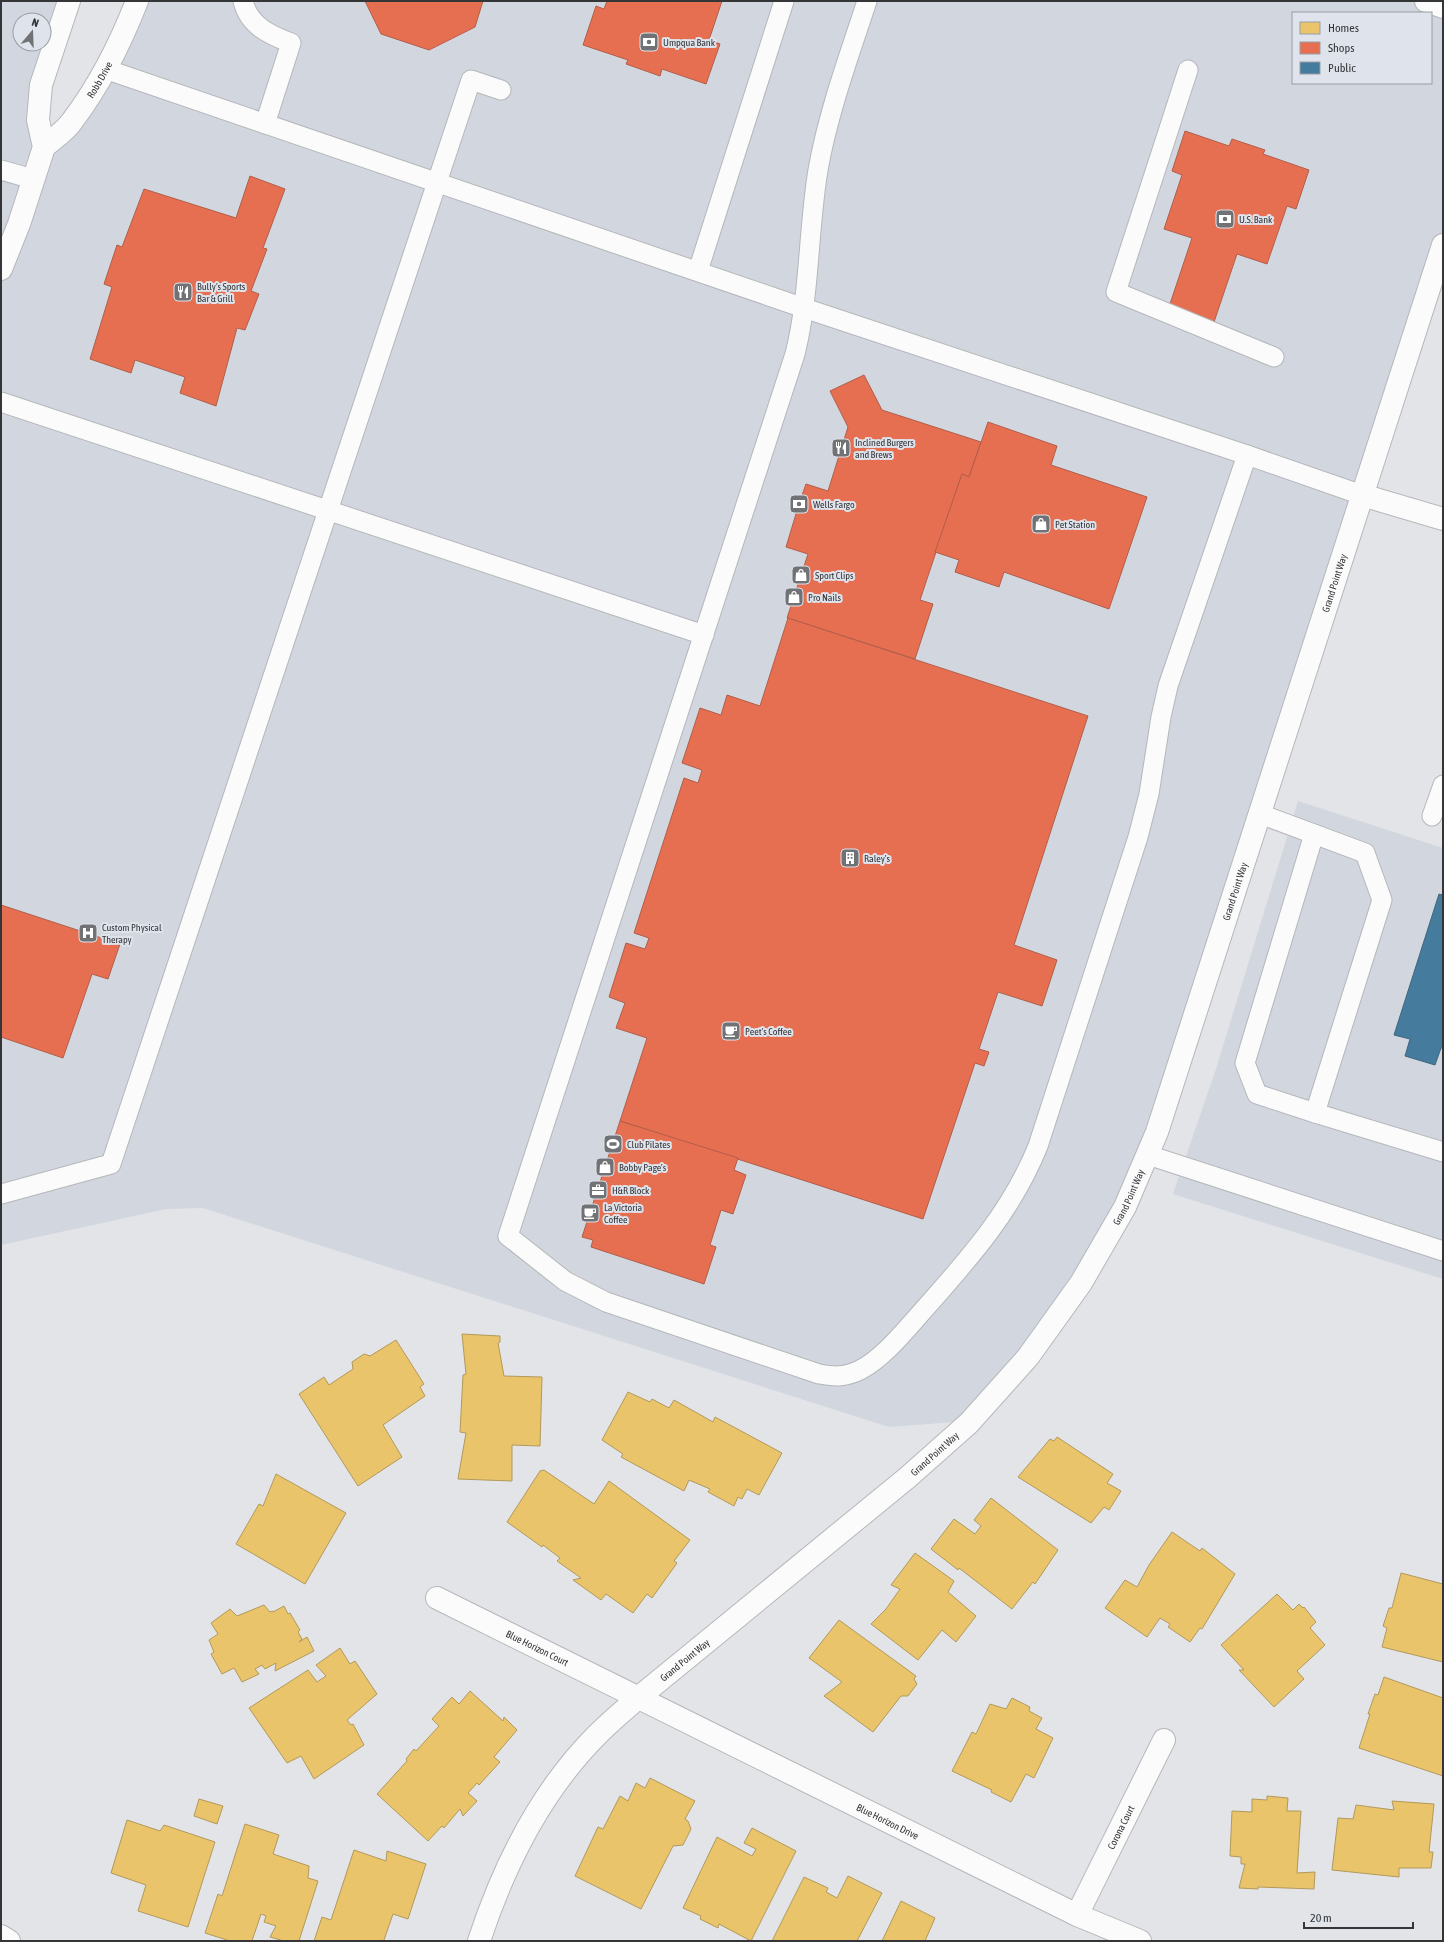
<svg xmlns="http://www.w3.org/2000/svg" width="1444" height="1942" font-family="'Asap Condensed',sans-serif">
<rect width="100%" height="100%" fill="#e2e4e8"/>
<g fill="#d1d6df" fill-rule="evenodd">
<path d="M 1,1 L 69,1 L 45,70 L 47,147 L 138,1 L 1411,1 L 1443,11 L 1443,236 L 1165,1095 L 1113,1223 L 967,1421 L 889,1427 L 203,1208 L 166,1209 L 1,1245 ZM 1293,13 L 1431,13 L 1431,83 L 1293,83 ZM 20,20 L 44,20 L 44,44 L 20,44 Z"/>
<path d="M 1298,801 L 1443,848 L 1443,1279 L 1173,1194 L 1216,1069 Z"/>
</g>
<g fill="#e9c46a" stroke="#b2995b">
<path d="M 462,1334 L 500,1336 L 500,1342 L 498,1343 L 504,1376 L 542,1377 L 540,1446 L 512,1445 L 512,1481 L 458,1479 L 466,1433 L 460,1432 L 463,1375 L 466,1374 Z"/>
<path d="M 396,1340 L 424,1384 L 420,1387 L 425,1396 L 383,1425 L 402,1457 L 358,1486 L 299,1394 L 324,1377 L 329,1385 L 353,1369 L 352,1362 L 364,1354 L 370,1356 Z"/>
<path d="M 628,1392 L 650,1402 L 652,1399 L 669,1408 L 674,1400 L 713,1422 L 715,1417 L 782,1453 L 759,1495 L 747,1489 L 742,1499 L 738,1497 L 734,1506 L 708,1492 L 710,1489 L 689,1480 L 684,1491 L 621,1457 L 623,1454 L 602,1440 Z"/>
<path d="M 1057,1437 L 1113,1474 L 1107,1483 L 1121,1491 L 1109,1510 L 1104,1507 L 1091,1523 L 1018,1477 L 1050,1439 L 1054,1441 Z"/>
<path d="M 544,1470 L 594,1504 L 609,1481 L 690,1540 L 674,1561 L 677,1563 L 652,1598 L 647,1594 L 633,1613 L 606,1594 L 601,1600 L 573,1580 L 581,1578 L 557,1561 L 560,1558 L 543,1545 L 542,1547 L 507,1522 L 540,1471 Z"/>
<path d="M 276,1474 L 346,1513 L 305,1584 L 236,1544 L 259,1504 L 263,1506 Z"/>
<path d="M 991,1498 L 1058,1550 L 1035,1584 L 1033,1582 L 1012,1609 L 959,1568 L 958,1570 L 931,1549 L 954,1519 L 975,1534 L 981,1526 L 974,1520 Z"/>
<path d="M 1172,1532 L 1200,1551 L 1202,1548 L 1235,1574 L 1202,1629 L 1200,1628 L 1190,1642 L 1168,1627 L 1170,1624 L 1160,1618 L 1147,1637 L 1105,1608 L 1125,1580 L 1137,1587 L 1149,1565 Z"/>
<path d="M 915,1553 L 954,1581 L 948,1592 L 976,1616 L 956,1642 L 942,1630 L 918,1660 L 871,1624 L 886,1609 L 900,1589 L 891,1585 Z"/>
<path d="M 1401,1573 L 1443,1584 L 1443,1662 L 1382,1647 L 1387,1628 L 1383,1626 L 1389,1608 L 1392,1608 Z"/>
<path d="M 1277,1594 L 1293,1610 L 1299,1604 L 1303,1608 L 1304,1607 L 1316,1622 L 1310,1628 L 1325,1645 L 1297,1671 L 1304,1679 L 1274,1707 L 1239,1670 L 1244,1670 L 1221,1645 Z"/>
<path d="M 264,1605 L 270,1612 L 273,1611 L 273,1612 L 284,1606 L 288,1614 L 290,1613 L 300,1630 L 298,1632 L 302,1639 L 299,1642 L 307,1637 L 314,1651 L 275,1671 L 276,1663 L 265,1669 L 262,1665 L 255,1669 L 259,1674 L 242,1682 L 234,1668 L 222,1674 L 211,1654 L 214,1652 L 209,1640 L 218,1634 L 211,1623 L 230,1609 L 237,1616 Z"/>
<path d="M 839,1620 L 916,1676 L 914,1679 L 917,1684 L 908,1696 L 901,1696 L 873,1732 L 824,1696 L 842,1682 L 809,1658 Z"/>
<path d="M 340,1648 L 350,1664 L 355,1661 L 377,1694 L 347,1720 L 351,1725 L 353,1724 L 364,1745 L 314,1779 L 301,1756 L 287,1763 L 249,1708 L 308,1670 L 317,1682 L 326,1676 L 316,1665 Z"/>
<path d="M 1384,1677 L 1443,1698 L 1443,1776 L 1359,1748 L 1370,1714 L 1368,1714 L 1375,1694 L 1378,1695 Z"/>
<path d="M 470,1691 L 503,1721 L 504,1717 L 517,1730 L 494,1757 L 500,1762 L 479,1785 L 477,1783 L 468,1793 L 477,1801 L 463,1816 L 460,1809 L 444,1828 L 442,1826 L 428,1841 L 377,1794 L 407,1761 L 406,1759 L 414,1749 L 416,1751 L 439,1726 L 432,1719 L 452,1697 L 459,1704 Z"/>
<path d="M 1012,1698 L 1030,1707 L 1029,1711 L 1042,1718 L 1036,1729 L 1053,1738 L 1034,1778 L 1026,1774 L 1011,1802 L 991,1792 L 992,1790 L 952,1771 L 972,1732 L 976,1734 L 990,1704 L 1006,1709 Z"/>
<path d="M 650,1778 L 695,1801 L 685,1819 L 688,1821 L 691,1829 L 683,1845 L 673,1846 L 641,1909 L 575,1876 L 598,1827 L 603,1829 L 620,1796 L 628,1801 L 636,1783 L 645,1788 Z"/>
<path d="M 1267,1796 L 1288,1798 L 1287,1811 L 1301,1811 L 1297,1873 L 1315,1872 L 1314,1889 L 1258,1887 L 1258,1889 L 1239,1888 L 1245,1864 L 1241,1864 L 1241,1857 L 1230,1856 L 1232,1811 L 1252,1812 L 1252,1799 L 1267,1800 Z"/>
<path d="M 199,1799 L 223,1806 L 217,1824 L 194,1816 Z"/>
<path d="M 1392,1801 L 1434,1804 L 1429,1852 L 1433,1852 L 1431,1868 L 1399,1868 L 1399,1877 L 1332,1870 L 1338,1818 L 1353,1819 L 1356,1805 L 1394,1810 Z"/>
<path d="M 127,1820 L 160,1831 L 164,1825 L 215,1842 L 188,1927 L 138,1911 L 146,1885 L 111,1873 Z"/>
<path d="M 245,1824 L 279,1835 L 273,1854 L 309,1866 L 308,1878 L 318,1881 L 299,1941 L 284,1941 L 270,1937 L 276,1926 L 264,1922 L 266,1916 L 261,1914 L 252,1941 L 230,1941 L 205,1933 L 218,1894 L 222,1896 Z"/>
<path d="M 752,1828 L 796,1851 L 751,1941 L 719,1924 L 718,1928 L 700,1919 L 701,1916 L 683,1908 L 717,1837 L 752,1856 L 756,1849 L 744,1843 Z"/>
<path d="M 354,1850 L 386,1861 L 387,1851 L 426,1864 L 408,1919 L 393,1914 L 384,1940 L 385,1941 L 314,1941 L 322,1917 L 331,1920 Z"/>
<path d="M 848,1876 L 882,1893 L 857,1941 L 772,1941 L 804,1877 L 828,1888 L 826,1892 L 837,1898 Z"/>
<path d="M 901,1901 L 935,1918 L 925,1941 L 882,1941 Z"/>
</g>
<g fill="#e76f51" stroke="#b15e49">
<path d="M 365,1 L 483,1 L 475,27 L 429,50 L 381,34 Z"/>
<path d="M 607,1 L 722,1 L 709,40 L 720,44 L 706,84 L 662,69 L 660,76 L 626,64 L 628,60 L 583,45 L 596,6 L 604,9 Z"/>
<path d="M 1185,131 L 1229,146 L 1232,139 L 1265,150 L 1263,154 L 1309,170 L 1296,209 L 1287,206 L 1267,264 L 1237,254 L 1214,322 L 1169,307 L 1192,238 L 1164,229 L 1182,175 L 1172,171 Z"/>
<path d="M 250,176 L 285,189 L 263,248 L 267,249 L 251,291 L 259,294 L 245,330 L 237,328 L 216,406 L 180,393 L 185,377 L 135,360 L 131,373 L 90,359 L 112,287 L 104,284 L 117,245 L 122,247 L 144,189 L 236,218 Z"/>
<path d="M 864,375 L 882,410 L 981,442 L 969,477 L 962,474 L 920,600 L 933,604 L 915,659 L 787,618 L 808,554 L 786,547 L 799,504 L 806,484 L 828,491 L 848,427 L 830,391 Z"/>
<path d="M 988,422 L 1057,446 L 1051,465 L 1147,497 L 1109,609 L 1004,572 L 999,587 L 955,572 L 959,560 L 935,552 L 962,474 L 969,477 Z"/>
<path d="M 788,618 L 1088,716 L 1014,945 L 1057,960 L 1042,1006 L 998,992 L 979,1049 L 989,1052 L 984,1066 L 975,1063 L 923,1219 L 620,1121 L 647,1038 L 616,1028 L 625,1003 L 609,997 L 626,943 L 645,949 L 649,938 L 634,933 L 684,778 L 698,783 L 702,770 L 682,763 L 700,708 L 721,715 L 727,695 L 760,706 Z"/>
<path d="M 1,905 L 120,944 L 108,979 L 92,974 L 63,1058 L 1,1037 Z"/>
<path d="M 620,1121 L 738,1158 L 734,1170 L 746,1175 L 733,1214 L 721,1210 L 710,1245 L 716,1247 L 704,1284 L 591,1247 L 593,1240 L 582,1237 Z"/>
</g>
<path fill="#457b9d" stroke="#40667e" d="M 1439,894 L 1443,895 L 1443,1048 L 1441,1048 L 1435,1065 L 1405,1056 L 1410,1039 L 1394,1035 Z"/>
<g fill="none" stroke-linecap="round" stroke-linejoin="round">
<defs>
<g id="lane">
<path d="M 243,1 C 249,26 270,35 291,43 L 265,124"/>
<path d="M 867,1 C 849,56 828,113 818,170 C 808,231 810,294 795,354 L 508,1236 L 565,1281 L 606,1302 L 819,1374 C 835,1377 846,1377 860,1370 C 882,1359 904,1332 920,1314 C 967,1261 1011,1213 1038,1146 L 1138,837 L 1149,794 L 1161,717 L 1168,686 L 1247,455 L 1362,495"/>
<path d="M 105,69 L 804,308 L 1247,455"/>
<path d="M 1188,70 L 1116,292 L 1274,357"/>
<path d="M 1,170 L 33,179"/>
<path d="M 698,271 L 784,1"/>
<path d="M 1,402 L 704,635"/>
<path d="M 1260,814 L 1365,853 L 1382,900 L 1315,1113 L 1443,1152"/>
<path d="M 1432,816 L 1443,785"/>
<path d="M 1314,834 L 1245,1063 L 1257,1094 L 1315,1113"/>
<path d="M 1148,1155 L 1443,1251"/>
<path d="M 1,1194 L 111,1164 L 471,80 L 501,90"/>
</g>
<g id="street">
<path d="M 1362,495 L 1443,519"/>
<path id="s1" d="M 437,1598 L 1077,1915 L 1140,1941"/>
<path id="s2" d="M 1077,1915 L 1164,1740"/>
<path id="s3" d="M 479,1941 C 504,1865 540,1792 597,1735 C 610,1722 624,1710 638,1698 L 907,1478 L 969,1423 L 1028,1357 L 1081,1283 L 1125,1207 L 1157,1132 L 1443,245"/>
</g>
<g id="secondary">
<path d="M 1426,1 L 1443,7"/>
<path id="s4" d="M 44,147 C 54,138 66,131 73,120 C 100,84 121,42 137,1"/>
<path d="M 1,269 L 19,224 L 44,147 L 38,120 L 41,85 L 69,1"/>
<path d="M 1,1936 L 9,1941"/>
</g>
</defs>
<use href="#lane" stroke="#b5b7ba" stroke-width="21"/>
<use href="#street" stroke="#b5b7ba" stroke-width="24"/>
<use href="#secondary" stroke="#b5b7ba" stroke-width="24"/>
<use href="#lane" stroke="#fbfbfc" stroke-width="19"/>
<use href="#street" stroke="#fbfbfc" stroke-width="22"/>
<use href="#secondary" stroke="#fbfbfc" stroke-width="22"/>
</g>
<defs>
<symbol id="bank-square" viewBox="-11 -11 22 22"><rect x="-9" y="-9" width="18" height="18" rx="4" fill="#707275" stroke="#dfe3eb"/><path d="M-6-4H6V4H-6ZM0-2.3a2.3 2.3 0 1 0 0 4.6a2.3 2.3 0 1 0 0-4.6Z" fill="#fff"/></symbol>
<symbol id="restaurant-square" viewBox="-11 -11 22 22"><rect x="-9" y="-9" width="18" height="18" rx="4" fill="#707275" stroke="#dfe3eb"/><path d="M-5-6h1v4h1v-4h1v4h1v-4h1v5L-1.5 .5V6h-2V.5L-5-1ZM5-6V6H3V1.5H1.5Q1.5-4 5-6Z" fill="#fff"/></symbol>
<symbol id="shop-square" viewBox="-11 -11 22 22"><rect x="-9" y="-9" width="18" height="18" rx="4" fill="#707275" stroke="#dfe3eb"/><path d="M-5-2.5h2.3a2.7 3.5 0 0 1 5.4 0H5L5.5 6h-11ZM-1.5-2.5h3a1.5 2.3 0 0 0-3 0Z" fill="#fff"/></symbol>
<symbol id="building-square" viewBox="-11 -11 22 22"><rect x="-9" y="-9" width="18" height="18" rx="4" fill="#707275" stroke="#dfe3eb"/><path d="M-4-6H4V6H1V3H-1V6H-4ZM-2.5-4.3h1.7v1.8h-1.7ZM.8-4.3h1.7v1.8H.8ZM-2.5-1h1.7V.8h-1.7ZM.8-1h1.7V.8H.8Z" fill="#fff"/></symbol>
<symbol id="hospital-square" viewBox="-11 -11 22 22"><rect x="-9" y="-9" width="18" height="18" rx="4" fill="#707275" stroke="#dfe3eb"/><path d="M-5-5h3v3.5h4V-5h3V5h-3V1.5h-4V5h-3Z" fill="#fff"/></symbol>
<symbol id="cafe-square" viewBox="-11 -11 22 22"><rect x="-9" y="-9" width="18" height="18" rx="4" fill="#707275" stroke="#dfe3eb"/><path d="M-5.5-4.5H6V0H3Q3 3.5 0 3.5H-2.5Q-5.5 3.5-5.5 0ZM3-3.2v2h1.7v-2ZM-6 4.5H4V6H-6Z" fill="#fff"/></symbol>
<symbol id="stadium-square" viewBox="-11 -11 22 22"><rect x="-9" y="-9" width="18" height="18" rx="4" fill="#707275" stroke="#dfe3eb"/><path d="M0-5a6.5 5 0 1 0 0 10a6.5 5 0 1 0 0-10ZM-3.5-1.8h7v3.6h-7Z" fill="#fff"/></symbol>
<symbol id="office-square" viewBox="-11 -11 22 22"><rect x="-9" y="-9" width="18" height="18" rx="4" fill="#707275" stroke="#dfe3eb"/><path d="M-6-3h4V-5.5h4V-3h4V5H-6ZM-1-4.5V-3h2v-1.5ZM-6 0V1H6V0Z" fill="#fff"/></symbol>
</defs>
<g fill-rule="evenodd">
<use href="#bank-square" x="638" y="31" width="22" height="22"/>
<use href="#bank-square" x="1214" y="208" width="22" height="22"/>
<use href="#restaurant-square" x="172" y="281" width="22" height="22"/>
<use href="#restaurant-square" x="830" y="437" width="22" height="22"/>
<use href="#bank-square" x="788" y="493" width="22" height="22"/>
<use href="#shop-square" x="1030" y="513" width="22" height="22"/>
<use href="#shop-square" x="790" y="564" width="22" height="22"/>
<use href="#shop-square" x="783" y="586" width="22" height="22"/>
<use href="#building-square" x="839" y="847" width="22" height="22"/>
<use href="#hospital-square" x="77" y="922" width="22" height="22"/>
<use href="#cafe-square" x="720" y="1020" width="22" height="22"/>
<use href="#stadium-square" x="602" y="1133" width="22" height="22"/>
<use href="#shop-square" x="594" y="1156" width="22" height="22"/>
<use href="#office-square" x="587" y="1179" width="22" height="22"/>
<use href="#cafe-square" x="579" y="1202" width="22" height="22"/>
</g>
<g text-anchor="middle" stroke-width="4" stroke-linejoin="round" paint-order="stroke">
<g font-size="10" fill="#333537" stroke="#dfe3eb" text-anchor="start">
<text x="663" y="46">Umpqua Bank</text>
<text x="1239" y="223">U.S. Bank</text>
<text x="197" y="290">Bully's Sports<tspan x="197" dy="12">Bar &amp; Grill</tspan></text>
<text x="855" y="446">Inclined Burgers<tspan x="855" dy="12">and Brews</tspan></text>
<text x="813" y="508">Wells Fargo</text>
<text x="1055" y="528">Pet Station</text>
<text x="815" y="579">Sport Clips</text>
<text x="808" y="601">Pro Nails</text>
<text x="864" y="862">Raley's</text>
<text x="102" y="931">Custom Physical<tspan x="102" dy="12">Therapy</tspan></text>
<text x="745" y="1035">Peet's Coffee</text>
<text x="627" y="1148">Club Pilates</text>
<text x="619" y="1171">Bobby Page's</text>
<text x="612" y="1194">H&amp;R Block</text>
<text x="604" y="1211">La Victoria<tspan x="604" dy="12">Coffee</tspan></text>
</g>
<g font-size="10" fill="#333537" stroke="#dfe3eb">
<text dy="4" stroke="none"><textPath href="#s4" startOffset="88">Robb Drive</textPath></text>
<text dy="4" stroke="none"><textPath href="#s3" startOffset="1651">Grand Point Way</textPath></text>
<text dy="4" stroke="none"><textPath href="#s3" startOffset="1327">Grand Point Way</textPath></text>
<text dy="4" stroke="none"><textPath href="#s3" startOffset="1003">Grand Point Way</textPath></text>
<text dy="4" stroke="none"><textPath href="#s3" startOffset="679">Grand Point Way</textPath></text>
<text dy="4" stroke="none"><textPath href="#s1" startOffset="112">Blue Horizon Court</textPath></text>
<text dy="4" stroke="none"><textPath href="#s3" startOffset="355">Grand Point Way</textPath></text>
<text dy="4" stroke="none"><textPath href="#s1" startOffset="503">Blue Horizon Drive</textPath></text>
<text dy="4" stroke="none"><textPath href="#s2" startOffset="98">Corona Court</textPath></text>
</g>
</g>
<rect width="1444" height="1942" fill="none" stroke="#333537" stroke-width="4"/>
<rect x="1292" y="12" width="140" height="72" fill="#dfe3eb" stroke="#9a9da3"/>
<rect x="1300" y="22" width="20" height="12" fill="#e9c46a" stroke="#9a9da3"/>
<text x="1328" y="32" font-size="12" fill="#333537">Homes</text>
<rect x="1300" y="42" width="20" height="12" fill="#e76f51" stroke="#9a9da3"/>
<text x="1328" y="52" font-size="12" fill="#333537">Shops</text>
<rect x="1300" y="62" width="20" height="12" fill="#457b9d" stroke="#9a9da3"/>
<text x="1328" y="72" font-size="12" fill="#333537">Public</text>
<g transform="translate(32 32) rotate(19)"><circle r="19" fill="#dfe3eb" stroke="#9a9da3"/>
<path d="M0-3L7 15L0 10L-7 15Z" fill="#707275"/>
<text y="-6" font-size="11" font-weight="bold" text-anchor="middle" fill="#333537">N</text>
</g>
<path d="M1304 1922v6h109v-6" fill="none" stroke="#333537" stroke-width="2"/>
<text x="1310" y="1922" font-size="12" fill="#333537" stroke="#dfe3eb" stroke-width="3" paint-order="stroke">20 m</text>
</svg>
